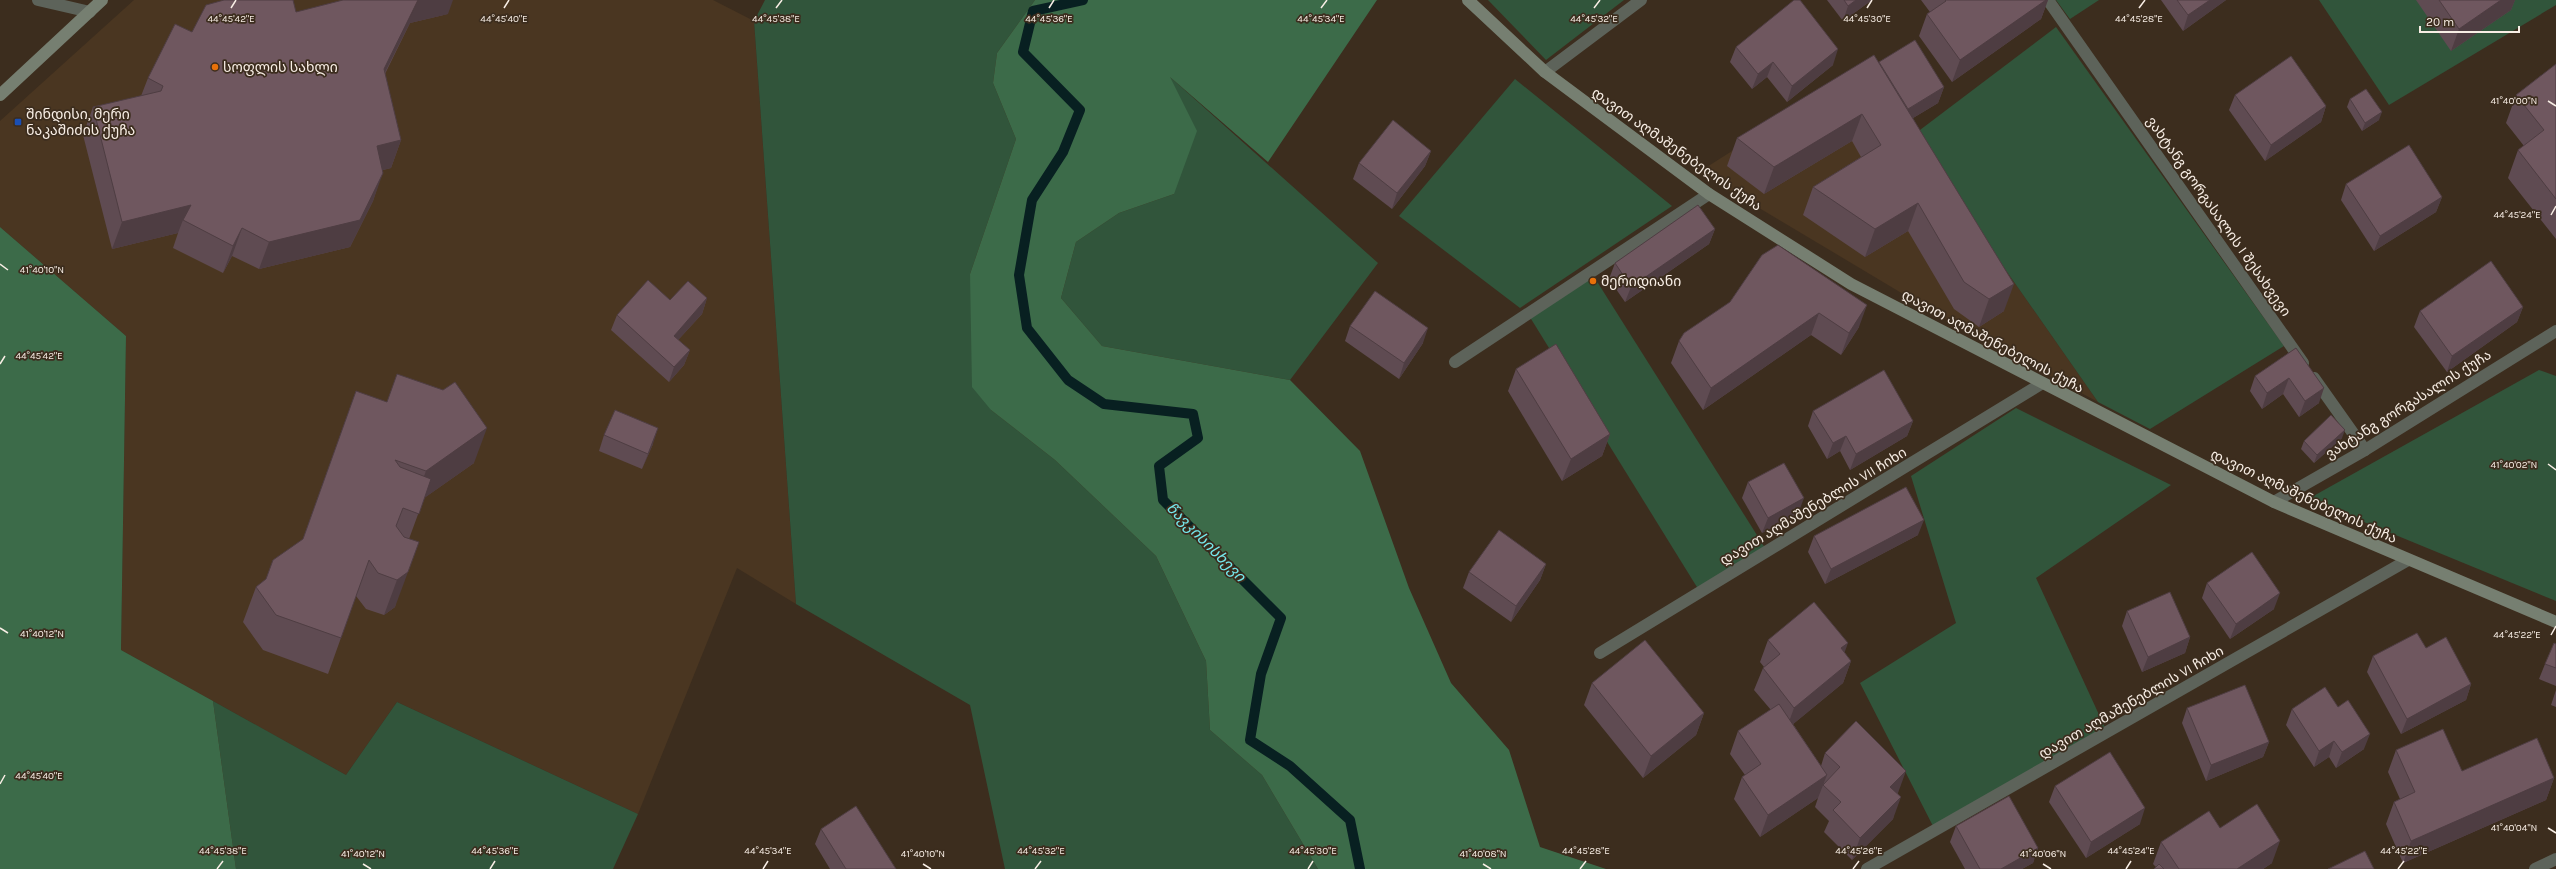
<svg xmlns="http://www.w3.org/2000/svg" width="2556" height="869" font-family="Karla,'Noto Sans Georgian',sans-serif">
<rect width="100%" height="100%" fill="#3c2d1e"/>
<g fill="#4a3621">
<path d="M 134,0 L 713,0 L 754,21 L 796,604 L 737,568 L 638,814 L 397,702 L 346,775 L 121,650 L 126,336 L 0,227 L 0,121 Z"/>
<path d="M 1864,67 L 2098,402 L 1960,328 L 1699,172 Z"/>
</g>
<g fill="#31553b">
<path d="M 765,0 L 1035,0 L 997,53 L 993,83 L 1016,139 L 970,274 L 991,410 L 1055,460 L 1156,556 L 1206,661 L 1210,730 L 1262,775 L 1318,869 L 1005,869 L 970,705 L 796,604 L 754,21 Z"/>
<path d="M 1488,0 L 1624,0 L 1546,60 Z"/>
<path d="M 2056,0 L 2099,0 L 2070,19 Z"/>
<path d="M 2319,0 L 2556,0 L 2556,5 L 2389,105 Z"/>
<path d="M 2056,27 L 2284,346 L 2150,429 L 2098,402 L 1912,136 Z"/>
<path d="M 1169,76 L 1378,263 L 1290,380 L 1102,346 L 1061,298 L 1076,242 L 1119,213 L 1174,194 Z"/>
<path d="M 1515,79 L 1672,206 L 1520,308 L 1399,216 Z"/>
<path d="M 1591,272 L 1767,551 L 1700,592 L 1528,314 Z"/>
<path d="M 2539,370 L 2556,376 L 2556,601 L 2308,499 Z"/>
<path d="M 2016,408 L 2171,485 L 2036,578 L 2107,732 L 1935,830 L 1860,683 L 1956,623 L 1911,476 Z"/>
<path d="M 213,701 L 346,775 L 397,702 L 638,814 L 613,869 L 236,869 Z"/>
</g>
<g fill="#3c6b49">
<path d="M 1035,0 L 1377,0 L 1268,162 L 1170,77 L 1197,131 L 1174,194 L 1119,213 L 1076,242 L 1061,298 L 1102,346 L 1290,380 L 1360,451 L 1409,588 L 1451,683 L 1509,750 L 1540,847 L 1606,869 L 1318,869 L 1262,775 L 1210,730 L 1206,661 L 1156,556 L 1055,460 L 991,410 L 972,387 L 970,274 L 1016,139 L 993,83 L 997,53 Z"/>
<path d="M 0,227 L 126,336 L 121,650 L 213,701 L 236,869 L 0,869 Z"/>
</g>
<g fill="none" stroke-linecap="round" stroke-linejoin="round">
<path stroke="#082021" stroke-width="10" d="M 1083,0 L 1033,11 L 1023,52 L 1080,110 L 1063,152 L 1032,200 L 1019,275 L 1027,328 L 1068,380 L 1104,404 L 1193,414 L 1198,438 L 1159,466 L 1163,500 L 1281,618 L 1261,674 L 1250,740 L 1290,766 L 1350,820 L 1360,869"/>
<g stroke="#5d635a" stroke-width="12">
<path d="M 38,0 L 90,12"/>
<path d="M 2048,0 L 2303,363"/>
<path d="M 1545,72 L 1641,0"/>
<path d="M 1455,362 L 1709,194"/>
<path d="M 2314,378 L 2365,450"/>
<path d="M 2274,502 L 2365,450 L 2556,331"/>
<path d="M 1600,653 L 2041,384"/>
<path d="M 1867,869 L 2408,560"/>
<path d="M 2535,869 L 2556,859"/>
</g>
<g stroke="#767f71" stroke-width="12">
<path d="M 1468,0 L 1545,72 L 1709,194 L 1851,284 L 2274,502 L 2556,622"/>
<path d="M 0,95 L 102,0"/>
</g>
</g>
<g fill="#5f4b52">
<path d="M 1827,0 L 1872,0 L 1843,21 Z"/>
<path d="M 1921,0 L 2048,0 L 2041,19 L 1952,82 L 1919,36 L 1927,14 L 1930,12 Z"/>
<path d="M 2161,0 L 2226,0 L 2183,31 Z"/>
<path d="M 2416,0 L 2515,0 L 2511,10 L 2451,51 Z"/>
<path d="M 448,14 L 410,23 L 385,74 L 401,140 L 391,168 L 383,170 L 373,201 L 350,247 L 259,269 L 232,256 L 223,273 L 173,248 L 178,233 L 112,249 L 83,135 L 93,107 L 141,96 L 148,78 L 192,32 Z"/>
<path d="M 1736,47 L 1833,65 L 1787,102 L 1767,77 L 1752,89 L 1730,62 Z"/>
<path d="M 1879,62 L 1944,87 L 1938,103 L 1913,118 L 2004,311 L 1979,327 L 1954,309 L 1908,231 L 1865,257 L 1803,215 L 1813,187 L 1861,157 L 1852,141 L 1764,194 L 1727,166 L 1737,138 Z"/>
<path d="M 2556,64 L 2556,239 L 2508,178 L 2518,150 L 2524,146 L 2506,123 L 2516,95 Z"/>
<path d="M 2235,95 L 2326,106 L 2321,122 L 2265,161 L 2229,110 Z"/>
<path d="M 2350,99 L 2379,120 L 2362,131 L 2347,107 Z"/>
<path d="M 1431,151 L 1425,166 L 1392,209 L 1353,179 L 1359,163 Z"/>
<path d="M 2346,184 L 2442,197 L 2436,212 L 2374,251 L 2341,200 Z"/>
<path d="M 1715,229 L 1709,244 L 1625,302 L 1609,279 L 1615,263 Z"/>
<path d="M 1762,255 L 1859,327 L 1841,355 L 1811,335 L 1703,410 L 1671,363 L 1679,341 L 1730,302 Z"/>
<path d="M 707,298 L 702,314 L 678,340 L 690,350 L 684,365 L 669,382 L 611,330 L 617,315 L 670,300 Z"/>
<path d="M 2523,307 L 2517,322 L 2447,372 L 2414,327 L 2420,311 Z"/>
<path d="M 1350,326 L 1423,343 L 1399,379 L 1345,341 Z"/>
<path d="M 2296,348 L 2319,403 L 2299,417 L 2283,394 L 2262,409 L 2250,391 L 2255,376 Z"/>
<path d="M 1516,369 L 1610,434 L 1602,456 L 1562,481 L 1508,391 Z"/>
<path d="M 356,391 L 474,463 L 424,498 L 409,539 L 395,607 L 384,615 L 366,609 L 356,596 L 328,674 L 263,650 L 243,622 L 256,587 L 266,579 L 303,539 Z"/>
<path d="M 1813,411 L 1913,421 L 1907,436 L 1850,470 L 1840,451 L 1827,459 L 1808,426 Z"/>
<path d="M 604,435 L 653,444 L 642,469 L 599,451 Z"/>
<path d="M 2342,438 L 2314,463 L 2301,449 L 2304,441 Z"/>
<path d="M 1748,482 L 1798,514 L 1762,533 L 1742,498 Z"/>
<path d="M 1918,535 L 1825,584 L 1808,552 L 1814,536 Z"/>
<path d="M 1546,564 L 1540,580 L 1511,622 L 1463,588 L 1469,572 Z"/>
<path d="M 2207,583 L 2274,609 L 2230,639 L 2202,598 Z"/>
<path d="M 2127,611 L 2190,637 L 2185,653 L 2142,672 L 2122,626 Z"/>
<path d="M 1768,640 L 1844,652 L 1851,661 L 1843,683 L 1793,724 L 1821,766 L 1825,753 L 1898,793 L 1898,794 L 1893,819 L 1852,860 L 1824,832 L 1829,821 L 1815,807 L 1818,798 L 1760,837 L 1734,799 L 1742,777 L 1745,775 L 1730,754 L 1738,731 L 1771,710 L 1754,690 L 1763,668 L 1764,667 L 1760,662 Z"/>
<path d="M 2556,644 L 2556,686 L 2539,679 L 2545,664 Z"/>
<path d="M 2426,648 L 2471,684 L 2466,700 L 2401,734 L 2367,672 L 2373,656 Z"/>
<path d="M 1592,683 L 1704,713 L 1696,735 L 1643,778 L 1584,705 Z"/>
<path d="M 2556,690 L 2556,707 L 2551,705 Z"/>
<path d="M 2338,707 L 2364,749 L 2336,768 L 2329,757 L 2314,767 L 2286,725 L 2292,709 Z"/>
<path d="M 2187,708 L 2269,742 L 2263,757 L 2206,781 L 2182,723 Z"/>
<path d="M 2396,750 L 2462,771 L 2554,778 L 2546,800 L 2403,863 L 2386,824 L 2394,802 L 2400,799 L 2388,772 Z"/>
<path d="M 2055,786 L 2140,824 L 2086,858 L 2049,802 Z"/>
<path d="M 1956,826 L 2038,848 L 2033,863 L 2022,869 L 1965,869 L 1950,842 Z"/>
<path d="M 2220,828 L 2272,863 L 2263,869 L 2154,869 L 2156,867 L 2153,864 L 2161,842 Z"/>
<path d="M 821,829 L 896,869 L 830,869 L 815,844 Z"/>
</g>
<g fill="#4e3d42">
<path d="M 418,0 L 453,0 L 448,14 L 410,23 L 373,96 L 384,69 Z"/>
<path d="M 1856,0 L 1872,0 L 1843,21 L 1848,6 Z"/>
<path d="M 2046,0 L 2048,0 L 2041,19 L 1952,82 L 1960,60 Z"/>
<path d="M 2210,0 L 2226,0 L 2183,31 L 2188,15 Z"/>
<path d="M 2501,0 L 2515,0 L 2511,10 L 2451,51 L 2459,29 Z"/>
<path d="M 1838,49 L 1833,65 L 1787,102 L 1792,86 Z"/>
<path d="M 1773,62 L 1767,77 L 1752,89 L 1758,74 Z"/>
<path d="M 1944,87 L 1938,103 L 1893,130 L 1899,115 Z"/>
<path d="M 2326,106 L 2321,122 L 2265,161 L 2271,145 Z"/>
<path d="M 2382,112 L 2379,120 L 2362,131 L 2365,123 Z"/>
<path d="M 1862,114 L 1852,141 L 1764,194 L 1774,167 Z"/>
<path d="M 401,140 L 391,168 L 367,174 L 377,146 Z"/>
<path d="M 1431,151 L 1425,166 L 1392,209 L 1397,193 Z"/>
<path d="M 383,173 L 373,201 L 350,247 L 259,269 L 269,242 Z"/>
<path d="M 2442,197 L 2436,212 L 2374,251 L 2380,236 Z"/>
<path d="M 1918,203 L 1908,231 L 1865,257 L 1875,229 Z"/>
<path d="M 191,205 L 183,220 L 178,233 L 112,249 L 122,222 Z"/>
<path d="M 242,228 L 232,256 L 223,273 L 233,246 Z"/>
<path d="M 1715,229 L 1709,244 L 1625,302 L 1631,287 Z"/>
<path d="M 2014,284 L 2004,311 L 1979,327 L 1989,299 Z"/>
<path d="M 707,298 L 702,314 L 668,351 L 674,336 Z"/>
<path d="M 1867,305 L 1859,327 L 1841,355 L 1849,333 Z"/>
<path d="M 2523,307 L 2517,322 L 2447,372 L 2452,356 Z"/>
<path d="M 1819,313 L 1811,335 L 1703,410 L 1711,388 Z"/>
<path d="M 1428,328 L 1423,343 L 1399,379 L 1404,363 Z"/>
<path d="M 690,350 L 684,365 L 669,382 L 674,367 Z"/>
<path d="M 2289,378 L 2283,394 L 2262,409 L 2267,393 Z"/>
<path d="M 2324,388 L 2319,403 L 2299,417 L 2305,401 Z"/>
<path d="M 1913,421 L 1907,436 L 1850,470 L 1856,454 Z"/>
<path d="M 487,428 L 474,463 L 413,506 L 426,471 Z"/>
<path d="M 658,428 L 653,444 L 642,469 L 648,454 Z"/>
<path d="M 2345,430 L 2342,438 L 2314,463 L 2317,455 Z"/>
<path d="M 1610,434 L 1602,456 L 1562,481 L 1571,459 Z"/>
<path d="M 1846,436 L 1840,451 L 1827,459 L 1833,443 Z"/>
<path d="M 1804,498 L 1798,514 L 1762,533 L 1768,518 Z"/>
<path d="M 1924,520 L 1918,535 L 1825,584 L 1831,569 Z"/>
<path d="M 1546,564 L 1540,580 L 1511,622 L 1516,606 Z"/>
<path d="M 408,572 L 395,607 L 384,615 L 397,580 Z"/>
<path d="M 2280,593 L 2274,609 L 2230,639 L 2236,624 Z"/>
<path d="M 2190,637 L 2185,653 L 2142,672 L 2148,657 Z"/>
<path d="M 1848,643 L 1840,665 L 1841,648 Z"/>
<path d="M 1851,661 L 1843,683 L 1786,730 L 1794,708 Z"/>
<path d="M 2471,684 L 2466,700 L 2401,734 L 2407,719 Z"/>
<path d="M 1704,713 L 1696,735 L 1643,778 L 1651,756 Z"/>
<path d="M 2370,734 L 2364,749 L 2336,768 L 2342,752 Z"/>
<path d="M 2334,741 L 2329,757 L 2314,767 L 2319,751 Z"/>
<path d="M 2269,742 L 2263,757 L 2206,781 L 2211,765 Z"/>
<path d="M 1906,771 L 1898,793 L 1882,809 L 1890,787 Z"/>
<path d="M 1827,775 L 1818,798 L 1760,837 L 1768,815 Z"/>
<path d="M 2554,778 L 2546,800 L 2403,863 L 2411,841 Z"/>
<path d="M 1901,797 L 1893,819 L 1852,860 L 1860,838 Z"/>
<path d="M 2145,808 L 2140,824 L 2086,858 L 2091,842 Z"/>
<path d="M 2280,841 L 2272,863 L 2263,869 L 2237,869 Z"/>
<path d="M 2038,848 L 2033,863 L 2022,869 L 2001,869 Z"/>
</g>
<g fill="#6f575f" stroke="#4e3d42">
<path d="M 224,0 L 293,0 L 296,12 L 343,0 L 418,0 L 384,69 L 401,140 L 377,146 L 383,173 L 360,220 L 269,242 L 242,228 L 233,246 L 183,220 L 191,205 L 122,222 L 93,107 L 161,91 L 163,86 L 148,78 L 175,24 L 192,32 L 206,5 Z"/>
<path d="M 1794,0 L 1800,0 L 1838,49 L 1792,86 L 1773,62 L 1758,74 L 1736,47 Z"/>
<path d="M 1844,0 L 1856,0 L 1848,6 Z"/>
<path d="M 1945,0 L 2046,0 L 1960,60 L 1927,14 L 1946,1 Z"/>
<path d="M 2177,0 L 2210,0 L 2188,15 Z"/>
<path d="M 2439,0 L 2501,0 L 2459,29 Z"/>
<path d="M 1915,40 L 1944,87 L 1908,109 L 1879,62 Z"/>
<path d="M 1874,55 L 2014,284 L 1989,299 L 1964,282 L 1918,203 L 1875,229 L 1813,187 L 1881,145 L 1862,114 L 1774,167 L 1737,138 Z"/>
<path d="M 2291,56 L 2326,106 L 2271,145 L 2235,95 Z"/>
<path d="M 2556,64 L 2556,199 L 2518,150 L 2544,130 L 2516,95 Z"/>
<path d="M 2366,89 L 2382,112 L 2365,123 L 2350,99 Z"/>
<path d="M 1393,120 L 1431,151 L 1397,193 L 1359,163 Z"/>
<path d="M 2409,145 L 2442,197 L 2380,236 L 2346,184 Z"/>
<path d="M 1698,205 L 1715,229 L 1631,287 L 1615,263 Z"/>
<path d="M 1778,245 L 1867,305 L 1849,333 L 1819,313 L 1711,388 L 1679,341 L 1684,333 L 1730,302 L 1762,255 Z"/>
<path d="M 2491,261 L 2523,307 L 2452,356 L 2420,311 Z"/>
<path d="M 648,280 L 670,300 L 688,281 L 707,298 L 674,336 L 690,350 L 674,367 L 617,315 Z"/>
<path d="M 1375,291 L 1428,328 L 1404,363 L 1350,326 Z"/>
<path d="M 1556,344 L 1610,434 L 1571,459 L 1516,369 Z"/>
<path d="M 2296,348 L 2324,388 L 2305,401 L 2289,378 L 2267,393 L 2255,376 Z"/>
<path d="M 1884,370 L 1913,421 L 1856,454 L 1846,436 L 1833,443 L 1813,411 Z"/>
<path d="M 397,374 L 443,390 L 455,382 L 487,428 L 426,471 L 395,460 L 400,467 L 431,479 L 419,514 L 403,508 L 396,526 L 404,537 L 419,542 L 408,572 L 397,580 L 378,573 L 369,560 L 341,638 L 276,615 L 256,587 L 266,579 L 273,560 L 303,539 L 356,391 L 387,402 Z"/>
<path d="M 615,410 L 658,428 L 648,454 L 604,435 Z"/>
<path d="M 2331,415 L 2345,430 L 2317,455 L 2304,441 Z"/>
<path d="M 1784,463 L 1804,498 L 1768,518 L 1748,482 Z"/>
<path d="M 1906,487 L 1924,520 L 1831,569 L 1814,536 Z"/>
<path d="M 1499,530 L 1546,564 L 1516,606 L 1469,572 Z"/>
<path d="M 2252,552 L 2280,593 L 2236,624 L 2207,583 Z"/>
<path d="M 2170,592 L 2190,637 L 2148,657 L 2127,611 Z"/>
<path d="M 1814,602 L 1848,643 L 1841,648 L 1851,661 L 1794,708 L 1763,668 L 1780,654 L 1768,640 Z"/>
<path d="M 2417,633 L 2426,648 L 2446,637 L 2471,684 L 2407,719 L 2373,656 Z"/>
<path d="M 1645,640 L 1704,713 L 1651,756 L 1592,683 Z"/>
<path d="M 2554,643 L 2556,644 L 2556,668 L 2545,664 Z"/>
<path d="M 2245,685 L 2269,742 L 2211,765 L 2187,708 Z"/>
<path d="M 2325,687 L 2338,707 L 2348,700 L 2370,734 L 2342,752 L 2334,741 L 2319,751 L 2292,709 Z"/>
<path d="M 1779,704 L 1827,775 L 1768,815 L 1742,777 L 1761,764 L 1738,731 Z"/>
<path d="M 1856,721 L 1906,771 L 1890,787 L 1901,797 L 1860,838 L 1833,810 L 1841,802 L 1823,785 L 1840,767 L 1825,753 Z"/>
<path d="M 2443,729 L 2462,771 L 2537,738 L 2554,778 L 2411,841 L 2394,802 L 2415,792 L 2396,750 Z"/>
<path d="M 2110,752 L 2145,808 L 2091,842 L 2055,786 Z"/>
<path d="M 2009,796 L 2038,848 L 2001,869 L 1980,869 L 1956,826 Z"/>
<path d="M 2257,804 L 2280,841 L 2237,869 L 2179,869 L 2161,842 L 2209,811 L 2220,828 Z"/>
<path d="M 856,806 L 896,869 L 846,869 L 821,829 Z"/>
<path d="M 2365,851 L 2374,869 L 2328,869 Z"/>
<path d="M 2159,864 L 2164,869 L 2154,869 Z"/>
</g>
<path fill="none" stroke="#f8eee5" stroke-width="1.5" d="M 231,8 L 236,0M 504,8 L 509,0M 776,8 L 782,0M 1049,8 L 1054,0M 1321,8 L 1327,0M 1594,8 L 1600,0M 1867,8 L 1872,0M 2139,8 L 2145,0M 2548,101 L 2556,106M 2551,215 L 2556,206M 0,264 L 8,270M 0,364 L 5,356M 2548,464 L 2556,470M 0,628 L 8,633M 2551,635 L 2556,626M 0,784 L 5,775M 2548,828 L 2556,833M 363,864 L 371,869M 923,864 L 931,869M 1483,864 L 1491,869M 2043,864 L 2051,869M 217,869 L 223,861M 490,869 L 495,861M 763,869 L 768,861M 1035,869 L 1041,861M 1308,869 L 1313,861M 1580,869 L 1586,861M 1853,869 L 1859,861M 2126,869 L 2131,861M 2398,869 L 2404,861"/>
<g fill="#e8710a" stroke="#3c2d1e" stroke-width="1.5">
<circle cx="215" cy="67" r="4"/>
<circle cx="1593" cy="281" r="4"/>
</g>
<rect fill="#1a4fb4" stroke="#3c2d1e" stroke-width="1.5" x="14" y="118" width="8" height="8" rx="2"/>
<g text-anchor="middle" stroke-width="3.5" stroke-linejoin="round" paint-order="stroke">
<g font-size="14" fill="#f8eee5" stroke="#3c2d1e" text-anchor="start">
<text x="223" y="72">სოფლის სახლი</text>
<text x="26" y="119">შინდისი, მერი<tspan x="26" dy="16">ნაკაშიძის ქუჩა</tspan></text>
<text x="1601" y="286">მერიდიანი</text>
</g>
<g font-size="14" fill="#f8eee5" stroke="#3c2d1e">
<text transform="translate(1677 149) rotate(35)" y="5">დავით აღმაშენებელის ქუჩა</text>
<text transform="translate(2219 216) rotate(55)" y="5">ვახტანგ გორგასალის I შესახვევი</text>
<text transform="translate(1993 341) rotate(28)" y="5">დავით აღმაშენებელის ქუჩა</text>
<text transform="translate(2408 404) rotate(-32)" y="5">ვახტანგ გორგასალის ქუჩა</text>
<text transform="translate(2304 496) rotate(25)" y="5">დავით აღმაშენებელის ქუჩა</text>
<text transform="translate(1813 506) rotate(-31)" y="5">დავით აღმაშენებლის VII ჩიხი</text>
<text transform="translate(2131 702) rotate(-30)" y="5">დავით აღმაშენებლის VI ჩიხი</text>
</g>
<g font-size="15" font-style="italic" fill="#75e9ed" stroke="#3c2d1e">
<text transform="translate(1206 542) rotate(45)" y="5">წავკისისხევი</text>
</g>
</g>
<g font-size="10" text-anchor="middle" fill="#f8eee5" stroke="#3c2d1e" stroke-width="3.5" stroke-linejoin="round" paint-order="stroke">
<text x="504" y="22">44°45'40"E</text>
<text x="231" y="22">44°45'42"E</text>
<text x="776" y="22">44°45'38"E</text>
<text x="1049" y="22">44°45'36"E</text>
<text x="1321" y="22">44°45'34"E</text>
<text x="1594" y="22">44°45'32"E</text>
<text x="1867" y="22">44°45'30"E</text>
<text x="2139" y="22">44°45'28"E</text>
<text x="2514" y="104">41°40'00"N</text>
<text x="2517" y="218">44°45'24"E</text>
<text x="42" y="273">41°40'10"N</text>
<text x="39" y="359">44°45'42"E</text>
<text x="2514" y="468">41°40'02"N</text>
<text x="42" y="637">41°40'12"N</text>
<text x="2517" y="638">44°45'22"E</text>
<text x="39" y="779">44°45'40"E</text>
<text x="2514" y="831">41°40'04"N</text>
<text x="223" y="854">44°45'38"E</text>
<text x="495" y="854">44°45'36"E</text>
<text x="768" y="854">44°45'34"E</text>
<text x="1041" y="854">44°45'32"E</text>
<text x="1313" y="854">44°45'30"E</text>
<text x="1586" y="854">44°45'28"E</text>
<text x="1859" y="854">44°45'26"E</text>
<text x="2131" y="854">44°45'24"E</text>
<text x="2404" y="854">44°45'22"E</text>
<text x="363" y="857">41°40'12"N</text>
<text x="923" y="857">41°40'10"N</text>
<text x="1483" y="857">41°40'08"N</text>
<text x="2043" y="857">41°40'06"N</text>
</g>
<path d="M2420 26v6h99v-6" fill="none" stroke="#f8eee5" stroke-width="2"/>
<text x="2426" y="26" font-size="12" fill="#f8eee5" stroke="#3c2d1e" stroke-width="3" paint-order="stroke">20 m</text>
</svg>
